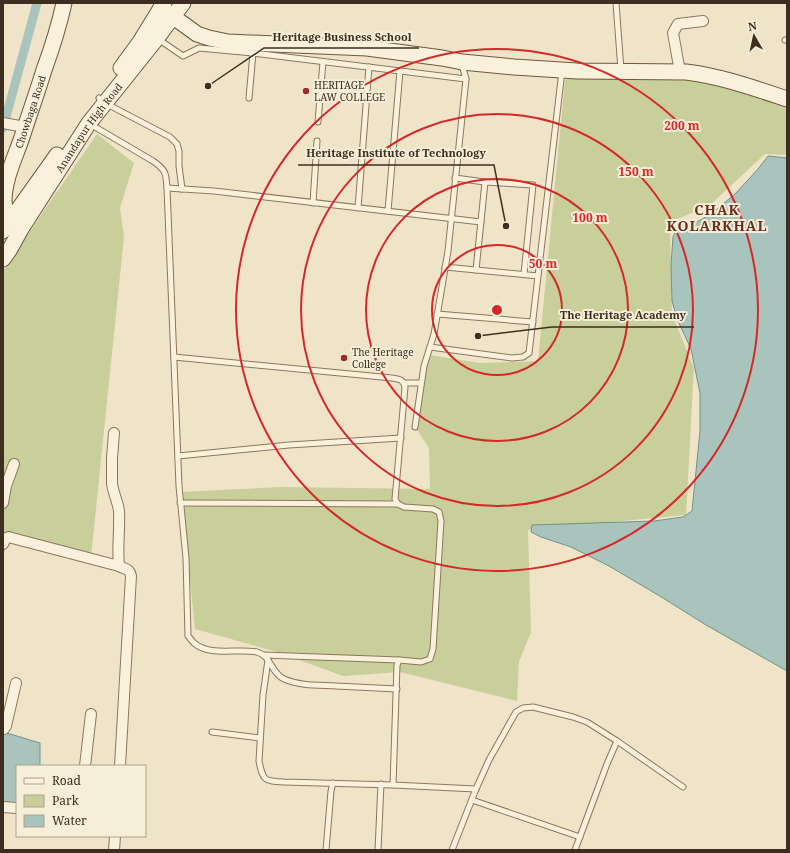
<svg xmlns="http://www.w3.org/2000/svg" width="790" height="853" font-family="'Noto Serif',serif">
<rect width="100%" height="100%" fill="#f0e4c8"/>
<g fill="#c9cf9b">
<path d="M 588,70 L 695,71 L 787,97 L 787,155 L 765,154 L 709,206 L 670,222 L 672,314 L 694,368 L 686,515 L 528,530 L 531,632 L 519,662 L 517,701 L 400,672 L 343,676 L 277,652 L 195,629 L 181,492 L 281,487 L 430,489 L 429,448 L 415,427 L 429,355 L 480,363 L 538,361 L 565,80 Z"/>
<path d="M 97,134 L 134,163 L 120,208 L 124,237 L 91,557 L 10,536 L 3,557 L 3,270 Z"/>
</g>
<g fill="#a9c4bc" stroke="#6f938a">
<path d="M 768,156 L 787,158 L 787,671 L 706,625 L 663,598 L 609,566 L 571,547 L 541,537 L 531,532 L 532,525 L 654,521 L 683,517 L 692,511 L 700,431 L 700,393 L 691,349 L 677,319 L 672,301 L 671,265 L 673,237 L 677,228 L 695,223 L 711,214 L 736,193 L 758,169 Z"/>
<path d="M 3,733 L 7,733 L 40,743 L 40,766 L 17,766 L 17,804 L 3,803 Z"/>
</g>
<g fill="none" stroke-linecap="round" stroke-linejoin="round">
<path stroke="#a9c4bc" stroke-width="9" d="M 3,128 L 37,3"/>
<defs>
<g id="lane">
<path d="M 616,3 L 621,70"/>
<path d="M 158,39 L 183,56 L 199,48 L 253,53 L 466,79"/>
<path d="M 785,40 L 787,40"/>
<path d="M 99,98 L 105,103 L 170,137 L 177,144 L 179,151 L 179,166 L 182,189"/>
<path d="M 249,98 L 253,53"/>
<path d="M 318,122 L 323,62"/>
<path d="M 90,124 L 153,161 C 166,170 166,173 167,188 L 179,486 L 186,558 L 188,636 C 190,638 192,641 194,643 C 210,657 238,648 257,652 C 271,656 271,673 284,679 C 300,686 319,685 336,686 C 356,687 376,688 397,689"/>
<path d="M 455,178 L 485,182"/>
<path d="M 167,188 L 214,191 L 481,222"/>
<path d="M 313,203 L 317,141"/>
<path d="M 358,208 L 369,67"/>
<path d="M 388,211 L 400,71"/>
<path d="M 445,267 L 538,276"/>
<path d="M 476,270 L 485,182 L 533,185 L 524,274"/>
<path d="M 437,314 L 533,322"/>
<path d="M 430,347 L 512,358 L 523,357 L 529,353 L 562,71"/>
<path d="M 174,357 L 392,378 C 399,379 403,379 405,387 L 395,499 L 398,504 L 404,507 L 433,509 L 439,512 L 441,521 L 433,649 L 430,659 L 421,662 L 399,660 L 397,665 L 393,785"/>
<path d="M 404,383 L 421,383"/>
<path d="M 415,427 L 424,366 L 434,334 L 448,251 L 466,79 L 462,65"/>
<path d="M 178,456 L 289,445 L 401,438"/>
<path d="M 180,503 L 398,504"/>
<path d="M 263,655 L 399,660"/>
<path d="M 268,660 L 263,695 L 259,761 C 263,781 264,781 284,782 L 393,785 L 476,789"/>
<path d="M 212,732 L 260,738"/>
<path d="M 472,800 L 580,837"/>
<path d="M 326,850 L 331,791 L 333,783"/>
<path d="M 378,850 L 381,784"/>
<path d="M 452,850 L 476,789 L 489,760 L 516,712 L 523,708 L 533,707 L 573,717 L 587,722 L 617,741 L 683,787"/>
<path d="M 575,850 L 607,764 L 617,741"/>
</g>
<g id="street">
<path d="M 680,72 L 673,33 L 678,24 L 703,21"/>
<path d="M 3,123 L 25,127"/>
<path d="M 114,433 L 112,458 L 112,483 C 113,493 118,502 119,511 C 120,530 117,548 119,566 C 125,570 129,567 131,576 L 120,766"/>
<path d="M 3,503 L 6,486 L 14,464"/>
<path d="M 3,544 L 6,538 L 9,537 L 12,538 L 119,566"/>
<path d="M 3,729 L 4,729 L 6,726 L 16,683"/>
<path d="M 85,766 L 91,714"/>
<path d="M 3,807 L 17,808"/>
<path d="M 114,850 L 115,836"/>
</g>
<g id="secondary">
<path d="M 161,8 L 197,34 L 209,38 L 228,42 L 367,48 L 442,58 L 462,62 L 514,67 L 577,71 L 686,72 C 720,76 754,88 787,99"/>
<path d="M 121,68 L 140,42 L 164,3"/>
<path id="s1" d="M 16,225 C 8,219 5,211 4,202 C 4,179 15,158 22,137 C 29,115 37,93 44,70 C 52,48 59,26 64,3"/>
<path d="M 3,231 L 57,155"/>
<path id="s2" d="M 3,259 L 10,249 L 21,229 L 89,123 L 157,38 L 183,3"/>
</g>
</defs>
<use href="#lane" stroke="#8d765c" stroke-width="7"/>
<use href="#street" stroke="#8d765c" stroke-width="12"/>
<use href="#secondary" stroke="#6f573f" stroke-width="17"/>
<use href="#lane" stroke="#faf1dc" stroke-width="5"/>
<use href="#street" stroke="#faf1dc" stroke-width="10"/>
<use href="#secondary" stroke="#faf1dc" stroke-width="15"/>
</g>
<g fill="none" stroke="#d62828" stroke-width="2">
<circle cx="497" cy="310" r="65"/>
<circle cx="497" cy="310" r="131"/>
<circle cx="497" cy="310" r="196"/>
<circle cx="497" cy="310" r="261"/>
</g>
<g fill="#9e2a2b" stroke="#f7eed8" stroke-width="1.5">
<circle cx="306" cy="91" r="4"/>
<circle cx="344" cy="358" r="4"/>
</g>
<g text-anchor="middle" stroke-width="4" stroke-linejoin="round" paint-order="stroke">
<g font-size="10" fill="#3d2e20" stroke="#f7eed8" text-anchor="start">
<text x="314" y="89">HERITAGE<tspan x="314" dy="12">LAW COLLEGE</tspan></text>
<text x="352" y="356">The Heritage<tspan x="352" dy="12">College</tspan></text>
</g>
<g font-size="10" fill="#3d2e20" stroke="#f7eed8">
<text dy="4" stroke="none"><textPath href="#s1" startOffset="121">Chowbaga Road</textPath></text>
<text dy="4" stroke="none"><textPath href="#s2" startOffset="157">Anandapur High Road</textPath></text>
</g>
<g font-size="14" font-weight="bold" letter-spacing="1" fill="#6b2e1e" stroke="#f7eed8">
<text x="717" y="215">CHAK<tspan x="717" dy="16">KOLARKHAL</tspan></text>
</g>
</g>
<circle cx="497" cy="310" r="6" fill="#d62828" stroke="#f7eed8" stroke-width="2"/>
<g font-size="12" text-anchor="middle" font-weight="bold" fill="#d62828" stroke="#f7eed8" stroke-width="4" stroke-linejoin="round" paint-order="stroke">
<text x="682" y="130">200 m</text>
<text x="636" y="176">150 m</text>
<text x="590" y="222">100 m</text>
<text x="543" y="268">50 m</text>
</g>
<path fill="none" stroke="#3d2e20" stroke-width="1.5" d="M208 86L264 48H419M506 226L494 165H298M478 336L552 327H694"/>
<g fill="#3d2e20" stroke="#f7eed8" stroke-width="1.5">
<circle cx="208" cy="86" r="4"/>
<circle cx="506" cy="226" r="4"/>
<circle cx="478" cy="336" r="4"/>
</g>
<g font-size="11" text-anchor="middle" font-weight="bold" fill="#3d2e20" stroke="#f7eed8" stroke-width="4" stroke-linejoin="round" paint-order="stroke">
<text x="342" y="41">Heritage Business School</text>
<text x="396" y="157">Heritage Institute of Technology</text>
<text x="623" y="319">The Heritage Academy</text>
</g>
<rect width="790" height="853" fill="none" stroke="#3d2e20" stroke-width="8"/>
<rect x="16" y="765" width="130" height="72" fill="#f7eed8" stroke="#ada18e"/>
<rect x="24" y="778" width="20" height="6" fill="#faf1dc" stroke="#ada18e"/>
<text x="52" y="785" font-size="12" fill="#3d2e20">Road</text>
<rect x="24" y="795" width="20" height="12" fill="#c9cf9b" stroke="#ada18e"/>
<text x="52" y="805" font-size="12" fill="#3d2e20">Park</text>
<rect x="24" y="815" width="20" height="12" fill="#a9c4bc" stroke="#ada18e"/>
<text x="52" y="825" font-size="12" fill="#3d2e20">Water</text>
<g transform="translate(754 36) rotate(351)" stroke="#f7eed8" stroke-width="3" paint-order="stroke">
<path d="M0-3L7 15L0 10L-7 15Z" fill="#3d2e20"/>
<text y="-6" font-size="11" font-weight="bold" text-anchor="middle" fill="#3d2e20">N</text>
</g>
</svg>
